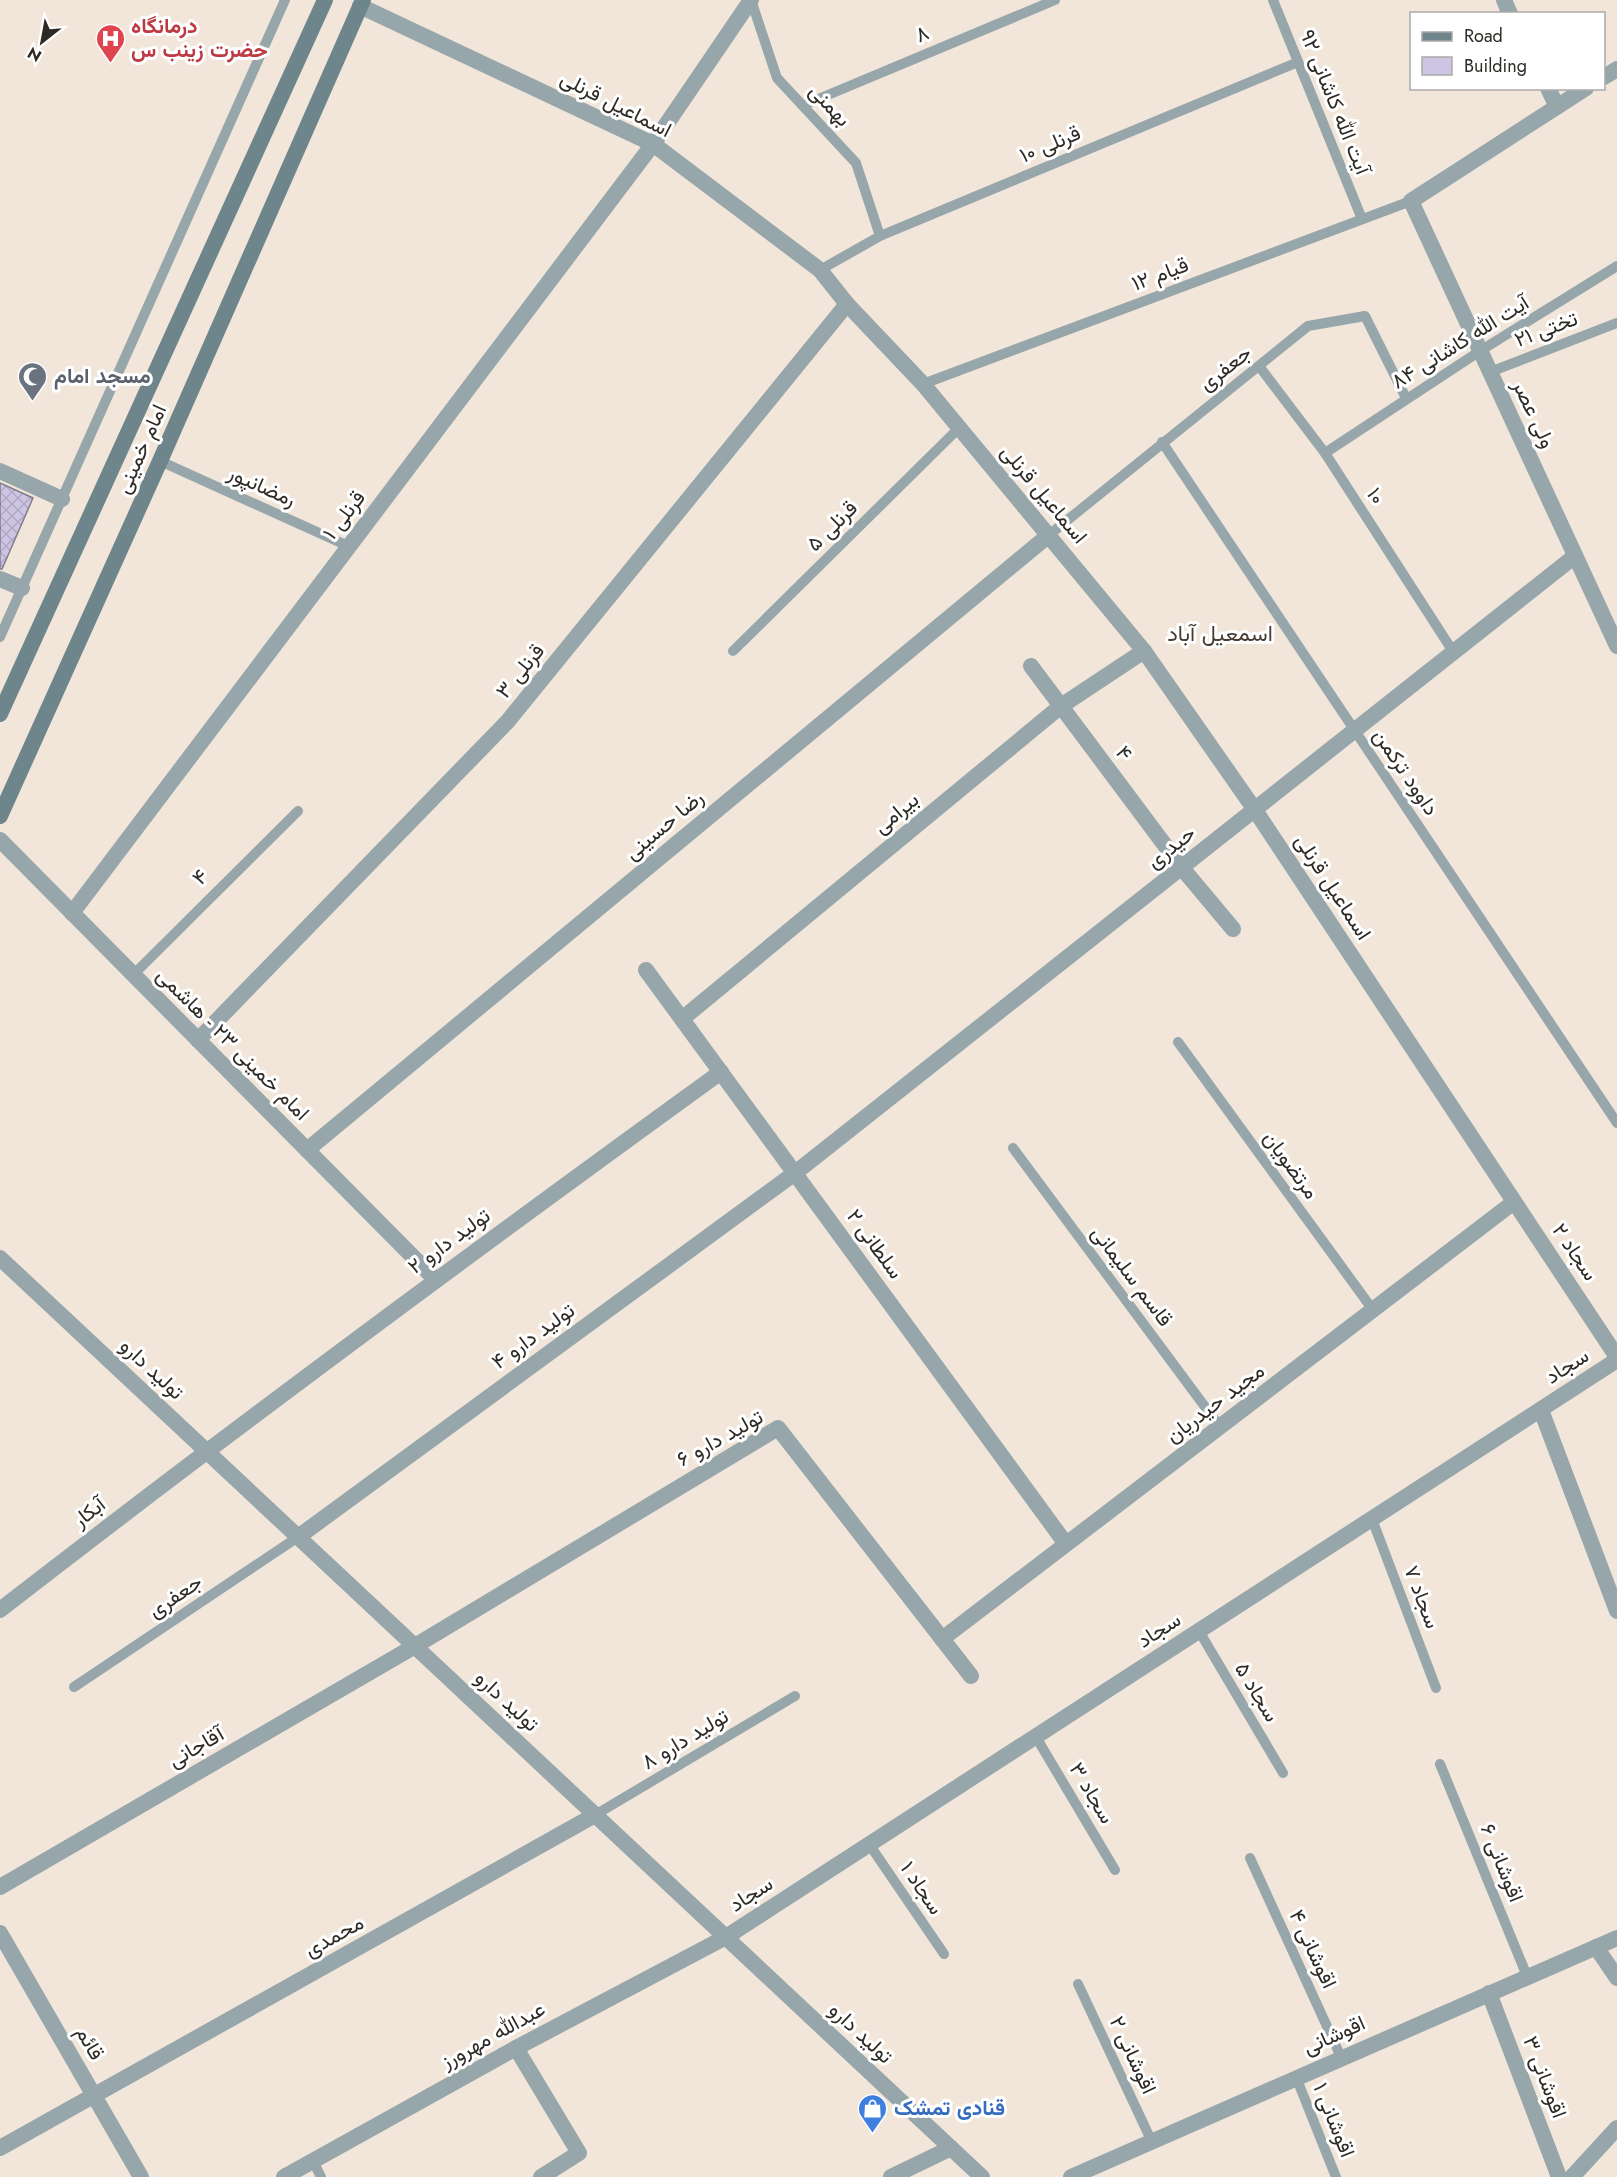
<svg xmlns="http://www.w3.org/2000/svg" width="1617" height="2177" font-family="Jost,Vazirmatn,sans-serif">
<defs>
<pattern id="building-cross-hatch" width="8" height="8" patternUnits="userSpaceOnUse" patternTransform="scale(1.5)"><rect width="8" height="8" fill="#cdc5e3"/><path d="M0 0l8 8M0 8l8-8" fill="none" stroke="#b0a9c3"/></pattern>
</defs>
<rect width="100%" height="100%" fill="#f1e6d9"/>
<path fill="url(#building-cross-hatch)" stroke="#817e8c" stroke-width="1.5" d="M 0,483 L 33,498 L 2,569 L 0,569 Z"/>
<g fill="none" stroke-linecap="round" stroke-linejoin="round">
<g stroke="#96a6aa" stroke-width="10">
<path d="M 751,0 L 777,78 L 856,163 L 880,236"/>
<path d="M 1273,0 L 1362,219"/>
<path d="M 804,105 L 1055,0"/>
<path d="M 820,270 L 880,236 L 1298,62"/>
<path d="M 1259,366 L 1325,453 L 1454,653"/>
<path d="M 1490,372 L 1617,323"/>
<path d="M 923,384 L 1411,201"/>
<path d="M 1162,442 L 1617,1123"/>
<path d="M 1325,453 L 1480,351 L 1617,266"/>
<path d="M 160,461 L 348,546"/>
<path d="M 1049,535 L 1308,326 L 1365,316 L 1406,398"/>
<path d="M 0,637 L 285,0"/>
<path d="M 733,651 L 959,428"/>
<path d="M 133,975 L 298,811"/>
<path d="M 1178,1042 L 1373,1310"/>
<path d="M 1013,1148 L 1220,1427"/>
<path d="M 1372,1519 L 1436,1688"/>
<path d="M 1199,1631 L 1283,1773"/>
<path d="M 74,1687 L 298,1537"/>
<path d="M 1036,1737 L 1115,1870"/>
<path d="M 1440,1764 L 1527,1976"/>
<path d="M 595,1815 L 795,1696"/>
<path d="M 869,1844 L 944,1954"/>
<path d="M 1250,1858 L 1341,2057"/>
<path d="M 1078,1984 L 1152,2142"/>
<path d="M 1296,2077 L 1336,2177"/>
<path d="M 313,2161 L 321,2177"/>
</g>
<g stroke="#96a6aa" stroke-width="16">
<path d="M 1504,0 L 1510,14"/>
<path d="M 360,6 L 653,144 L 820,270 L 847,304 L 923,384 L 1144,651 L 1255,810 L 1617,1357"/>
<path d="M 1604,77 L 1617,69"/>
<path d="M 1548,88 L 1557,107"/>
<path d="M 1586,88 L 1411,201 L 1617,646"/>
<path d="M 0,471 L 62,499"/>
<path d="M 0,579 L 22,588"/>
<path d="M 1031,666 L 1182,868 L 1233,929"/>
<path d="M 0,840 L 435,1279"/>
<path d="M 72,913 L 653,144 L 751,0"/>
<path d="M 646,970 L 1066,1544"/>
<path d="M 682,1019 L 1061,706 L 1144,651"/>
<path d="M 198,1040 L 508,721 L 847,304"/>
<path d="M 307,1150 L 1049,535"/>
<path d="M 1541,1410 L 1617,1611"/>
<path d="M 298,1537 L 795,1173 L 1575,556"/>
<path d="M 0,1610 C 237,1426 478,1248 721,1072"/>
<path d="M 942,1639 L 1514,1202"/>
<path d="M 0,1887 L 415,1646 L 778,1428 L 971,1676"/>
<path d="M 0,1933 L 141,2177"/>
<path d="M 1596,1947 L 1617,1978"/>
<path d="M 1489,1993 L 1559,2177"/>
<path d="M 516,2048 L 579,2153 L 541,2177"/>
<path d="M 0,2148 L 595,1815"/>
<path d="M 284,2177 L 516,2048 L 726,1937 L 1617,1360"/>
<path d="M 891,2177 L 951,2148"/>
<path d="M 1071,2177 L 1617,1938"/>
<path d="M 1572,2177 L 1617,2128"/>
</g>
<path stroke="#96a6aa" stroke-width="16" d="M 0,1258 L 982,2177"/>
<g stroke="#6e868b" stroke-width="16">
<path d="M 0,714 L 325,0"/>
<path d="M 0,816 L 160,461 L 363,0"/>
</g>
</g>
<defs>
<symbol id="hospital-pin" viewBox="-11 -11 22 30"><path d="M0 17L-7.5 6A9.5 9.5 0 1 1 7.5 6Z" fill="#e0444e" stroke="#fff"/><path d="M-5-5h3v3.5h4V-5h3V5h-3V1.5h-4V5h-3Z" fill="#fff"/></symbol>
<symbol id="mosque-pin" viewBox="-11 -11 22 30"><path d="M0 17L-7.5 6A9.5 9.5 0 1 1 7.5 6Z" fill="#6b7280" stroke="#fff"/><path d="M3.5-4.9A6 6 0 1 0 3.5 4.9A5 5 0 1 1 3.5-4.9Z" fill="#fff"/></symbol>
<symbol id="shop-pin" viewBox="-11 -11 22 30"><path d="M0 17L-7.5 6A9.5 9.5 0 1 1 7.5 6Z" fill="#3f7fe0" stroke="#fff"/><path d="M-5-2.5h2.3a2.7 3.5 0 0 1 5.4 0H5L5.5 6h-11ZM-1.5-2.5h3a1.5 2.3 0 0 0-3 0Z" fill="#fff"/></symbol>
</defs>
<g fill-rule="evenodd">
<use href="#hospital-pin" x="94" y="22" width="33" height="45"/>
<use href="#mosque-pin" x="16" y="360" width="33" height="45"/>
<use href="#shop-pin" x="856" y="2092" width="33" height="45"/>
</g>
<g text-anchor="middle" stroke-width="6" stroke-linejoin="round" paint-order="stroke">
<g font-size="21" font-weight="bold" fill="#be3a42" stroke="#fff" text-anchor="start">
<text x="131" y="33">درمانگاه<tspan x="131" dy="24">حضرت زینب س</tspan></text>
</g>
<g font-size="21" fill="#2e2a25" stroke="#fff">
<text transform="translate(922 34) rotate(-23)" y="7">۸</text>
<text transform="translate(1335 102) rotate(68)" y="7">آیت الله کاشانی ۹۲</text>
<text transform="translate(616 104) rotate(27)" y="7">اسماعیل قرنلی</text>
<text transform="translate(830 105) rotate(47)" y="7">بهمنی</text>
<text transform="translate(1050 144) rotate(-23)" y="7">قرنلی ۱۰</text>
<text transform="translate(1160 274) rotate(-21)" y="7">۱۲ قیام</text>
<text transform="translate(1546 329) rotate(-21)" y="7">تختی ۲۱</text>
<text transform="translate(1460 342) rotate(-32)" y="7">آیت الله کاشانی ۸۴</text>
<text transform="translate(1225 368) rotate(-38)" y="7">جعفری</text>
<text transform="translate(1534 414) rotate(65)" y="7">ولی عصر</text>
<text transform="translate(141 449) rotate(-66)" y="7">امام خمینی</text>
<text transform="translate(262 486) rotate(24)" y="7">رمضانپور</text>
<text transform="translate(1044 494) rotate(50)" y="7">اسماعیل قرنلی</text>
<text transform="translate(1376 496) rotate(57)" y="7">۱۰</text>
<text transform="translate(344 515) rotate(-53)" y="7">قرنلی ۱</text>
<text transform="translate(832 526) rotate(-45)" y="7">قرنلی ۵</text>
<text transform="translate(520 671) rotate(-51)" y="7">قرنلی ۳</text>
<text transform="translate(1124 753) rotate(53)" y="7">۴</text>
<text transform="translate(1406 772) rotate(56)" y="7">داوود ترکمن</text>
<text transform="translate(896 813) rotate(-40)" y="7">بیرامی</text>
<text transform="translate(664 825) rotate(-40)" y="7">رضا حسینی</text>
<text transform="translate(1171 847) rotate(-38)" y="7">حیدری</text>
<text transform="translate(200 877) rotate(-45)" y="7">۴</text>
<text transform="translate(1333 887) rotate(57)" y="7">اسماعیل قرنلی</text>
<text transform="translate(233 1044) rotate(45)" y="7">امام خمینی ۲۳ - هاشمی</text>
<text transform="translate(1291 1165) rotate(54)" y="7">مرتضویان</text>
<text transform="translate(449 1241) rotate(-36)" y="7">تولید دارو ۲</text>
<text transform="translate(875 1244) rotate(54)" y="7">۲ سلطانی</text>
<text transform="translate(1575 1252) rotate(56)" y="7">سجاد ۲</text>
<text transform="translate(1132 1276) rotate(53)" y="7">قاسم سلیمانی</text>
<text transform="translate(533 1336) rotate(-36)" y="7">تولید دارو ۴</text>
<text transform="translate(1567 1366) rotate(-33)" y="7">سجاد</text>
<text transform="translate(152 1369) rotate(43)" y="7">تولید دارو</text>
<text transform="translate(1215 1403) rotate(-37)" y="7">مجید حیدریان</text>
<text transform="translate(720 1438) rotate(-29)" y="7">تولید دارو ۶</text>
<text transform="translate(89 1512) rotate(-38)" y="7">آبکار</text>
<text transform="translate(175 1596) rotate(-34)" y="7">جعفری</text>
<text transform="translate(1422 1597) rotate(69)" y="7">سجاد ۷</text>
<text transform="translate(1159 1630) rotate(-33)" y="7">سجاد</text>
<text transform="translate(1257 1692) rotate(59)" y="7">سجاد ۵</text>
<text transform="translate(507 1701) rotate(43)" y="7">تولید دارو</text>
<text transform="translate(685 1739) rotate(-31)" y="7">تولید دارو ۸</text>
<text transform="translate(196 1747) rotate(-30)" y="7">آقاجانی</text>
<text transform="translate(1092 1793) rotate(59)" y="7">سجاد ۳</text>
<text transform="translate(1502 1863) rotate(68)" y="7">اقوشانی ۶</text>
<text transform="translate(922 1888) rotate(56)" y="7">سجاد ۱</text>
<text transform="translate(751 1894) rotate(-33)" y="7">سجاد</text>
<text transform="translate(334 1936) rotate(-29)" y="7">محمدی</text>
<text transform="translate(1313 1949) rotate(65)" y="7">اقوشانی ۴</text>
<text transform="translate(861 2033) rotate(43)" y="7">تولید دارو</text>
<text transform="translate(493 2035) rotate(-29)" y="7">عبدالله مهرورز</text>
<text transform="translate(1334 2035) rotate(-24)" y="7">اقوشانی</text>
<text transform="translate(90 2043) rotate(60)" y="7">قائم</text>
<text transform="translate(1133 2055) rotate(65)" y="7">اقوشانی ۲</text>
<text transform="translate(1545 2077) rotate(69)" y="7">اقوشانی ۳</text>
<text transform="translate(1334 2120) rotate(68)" y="7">اقوشانی ۱</text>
</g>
<g font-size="21" font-weight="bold" fill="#5b616d" stroke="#fff" text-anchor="start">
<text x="54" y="383">مسجد امام</text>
</g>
<g font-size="21" font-weight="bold" fill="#366cbe" stroke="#fff" text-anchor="start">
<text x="894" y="2115">قنادی تمشک</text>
</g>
<g font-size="22" fill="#463c32" stroke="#fff">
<text x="1220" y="641">اسمعیل آباد</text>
</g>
</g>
<rect x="1410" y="12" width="195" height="78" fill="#ffffff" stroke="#abaaa8" stroke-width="1.5"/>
<rect x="1422" y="32" width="30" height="9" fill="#6e868b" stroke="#abaaa8" stroke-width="1.5"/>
<text x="1464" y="42" font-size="18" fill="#2e2a25">Road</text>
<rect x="1422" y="57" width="30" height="18" fill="#cdc5e3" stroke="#abaaa8" stroke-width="1.5"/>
<text x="1464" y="72" font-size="18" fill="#2e2a25">Building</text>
<g transform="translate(42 42) rotate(211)" stroke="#ffffff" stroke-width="4.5" paint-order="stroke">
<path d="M0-4.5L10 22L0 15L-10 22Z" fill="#2e2a25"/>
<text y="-9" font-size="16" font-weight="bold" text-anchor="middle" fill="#2e2a25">N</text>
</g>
</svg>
